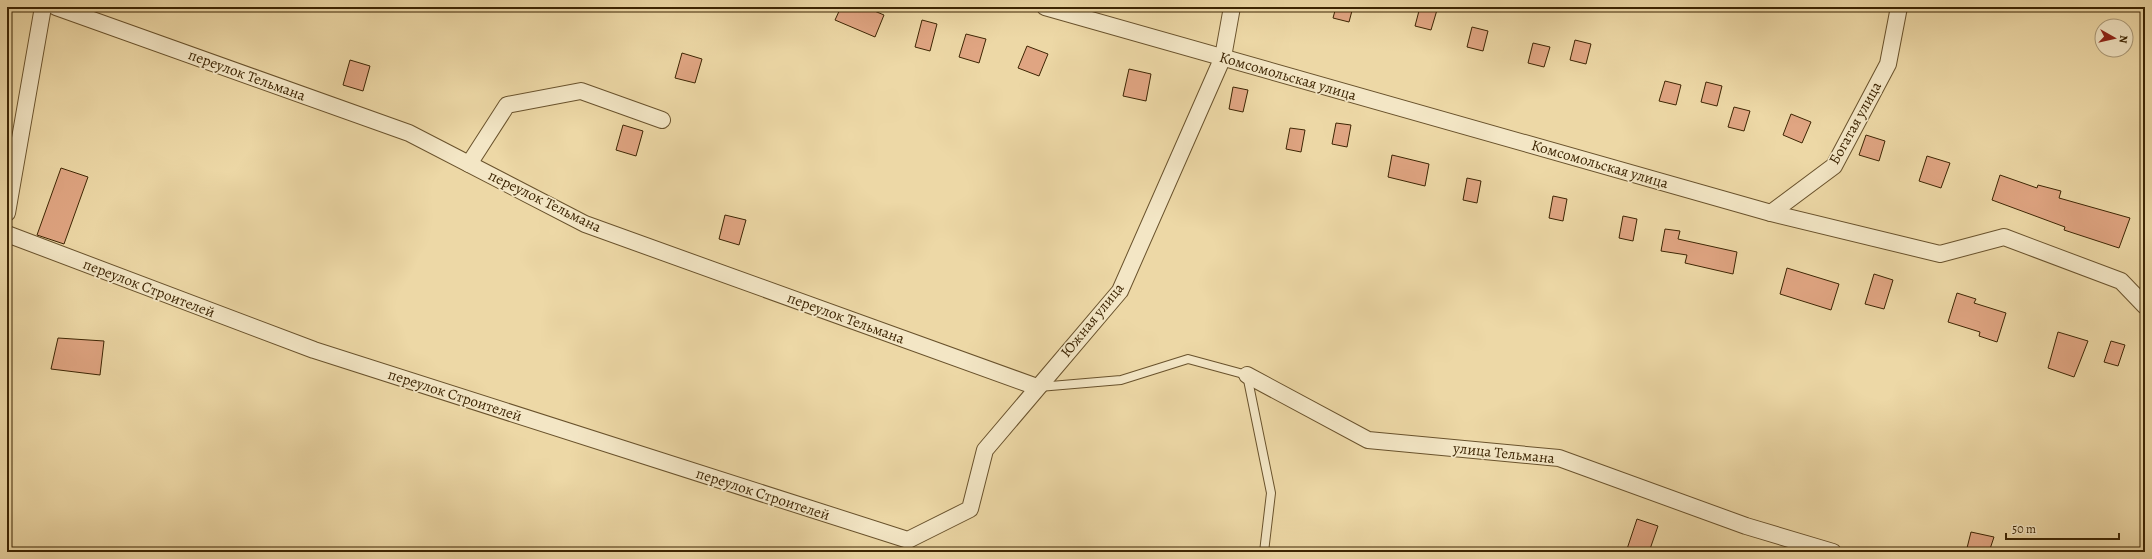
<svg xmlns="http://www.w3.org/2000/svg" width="2152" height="559" font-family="Alegreya,serif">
<rect width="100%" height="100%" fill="#edd8a6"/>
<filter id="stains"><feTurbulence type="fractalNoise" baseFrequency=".005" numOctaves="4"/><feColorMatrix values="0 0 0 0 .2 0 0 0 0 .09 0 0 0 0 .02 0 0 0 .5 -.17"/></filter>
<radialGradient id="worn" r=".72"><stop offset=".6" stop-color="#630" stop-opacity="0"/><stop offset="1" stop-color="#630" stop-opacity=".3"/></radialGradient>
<g fill="#e0a582" stroke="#3d2503">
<path d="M 841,7 L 865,7 L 884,15 L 875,37 L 835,20 Z"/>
<path d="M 1336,7 L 1353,7 L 1349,22 L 1333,18 Z"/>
<path d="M 1420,7 L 1437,10 L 1431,30 L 1415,26 Z"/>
<path d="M 922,20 L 937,24 L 930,51 L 915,47 Z"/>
<path d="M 1472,27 L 1488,31 L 1483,51 L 1467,47 Z"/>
<path d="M 966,34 L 986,39 L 979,63 L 959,57 Z"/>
<path d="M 1575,40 L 1591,44 L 1586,64 L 1570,60 Z"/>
<path d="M 1533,43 L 1550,47 L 1544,67 L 1528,63 Z"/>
<path d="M 1027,46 L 1048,54 L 1039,76 L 1018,68 Z"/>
<path d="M 682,53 L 702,59 L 695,83 L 675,78 Z"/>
<path d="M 350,60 L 370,66 L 363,91 L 343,85 Z"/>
<path d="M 1129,69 L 1151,74 L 1146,101 L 1123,96 Z"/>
<path d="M 1665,81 L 1681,85 L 1676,105 L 1659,101 Z"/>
<path d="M 1706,82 L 1722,86 L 1717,106 L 1701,102 Z"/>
<path d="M 1233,87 L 1248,90 L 1243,112 L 1229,109 Z"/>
<path d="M 1734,107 L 1750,111 L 1744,131 L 1728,127 Z"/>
<path d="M 1791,114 L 1811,122 L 1802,143 L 1783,135 Z"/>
<path d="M 1336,123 L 1351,125 L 1347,147 L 1332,144 Z"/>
<path d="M 623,125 L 643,131 L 636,156 L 616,150 Z"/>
<path d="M 1290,128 L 1305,130 L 1301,152 L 1286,149 Z"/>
<path d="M 1866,135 L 1885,141 L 1879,161 L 1859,155 Z"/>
<path d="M 1392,155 L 1429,164 L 1425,186 L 1388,177 Z"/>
<path d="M 1927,156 L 1950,163 L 1941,188 L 1919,181 Z"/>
<path d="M 61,168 L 88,177 L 64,244 L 37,235 Z"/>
<path d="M 2000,175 L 2037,188 L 2038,185 L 2061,191 L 2059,198 L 2130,218 L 2119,248 L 2064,230 L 2065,227 L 1992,200 Z"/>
<path d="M 1467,178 L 1481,181 L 1477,203 L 1463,200 Z"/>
<path d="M 1553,196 L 1567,199 L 1563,221 L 1549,218 Z"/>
<path d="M 725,215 L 746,220 L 739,245 L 719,239 Z"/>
<path d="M 1623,216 L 1637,219 L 1633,241 L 1619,238 Z"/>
<path d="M 1665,229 L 1680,231 L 1678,239 L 1737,252 L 1733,274 L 1685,263 L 1687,255 L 1661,251 Z"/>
<path d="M 1787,268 L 1839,284 L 1831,310 L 1780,294 Z"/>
<path d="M 1874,274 L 1893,280 L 1884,309 L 1865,304 Z"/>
<path d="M 1957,293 L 1976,299 L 1974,303 L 2006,313 L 1997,342 L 1979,336 L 1980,332 L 1948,322 Z"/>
<path d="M 2058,332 L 2088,341 L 2074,377 L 2048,368 Z"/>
<path d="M 58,338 L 104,341 L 100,375 L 51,369 Z"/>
<path d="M 2111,341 L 2125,345 L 2118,366 L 2104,362 Z"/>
<path d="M 1637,519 L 1658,526 L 1649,552 L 1626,552 Z"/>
<path d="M 1971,532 L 1994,537 L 1989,552 L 1966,552 Z"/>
</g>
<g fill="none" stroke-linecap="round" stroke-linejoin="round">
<defs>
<path id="lane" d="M 1039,387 L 1121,380 L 1188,359 L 1247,375 L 1271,493 L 1264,552"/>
<g id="street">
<path d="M 56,7 L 409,133 L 585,224 L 1037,387"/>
<path d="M 1045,7 L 1771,213 L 1940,254 L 2004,237 L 2121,281 L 2145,306"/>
<path d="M 469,164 L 507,105 L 581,91 L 662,120"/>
<path d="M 7,213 L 43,7"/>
<path d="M 1771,213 L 1834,166 L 1888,64 L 1899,7"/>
<path d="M 7,234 L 314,350 L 908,540 L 970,509 L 985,450 L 1120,291 L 1223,57 L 1232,7"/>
<path d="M 1247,375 L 1368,440 L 1559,458 L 1746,526 L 1833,552"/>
</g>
</defs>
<use href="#lane" stroke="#69522c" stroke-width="10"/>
<use href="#street" stroke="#69522c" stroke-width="18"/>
<use href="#lane" stroke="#f3e6c5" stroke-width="8"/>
<use href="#street" stroke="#f3e6c5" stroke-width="16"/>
</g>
<g text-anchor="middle" stroke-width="3.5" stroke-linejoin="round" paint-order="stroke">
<g font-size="15" fill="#3d2503" stroke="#f3e6c5">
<text transform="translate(247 75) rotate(20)" y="5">переулок Тельмана</text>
<text transform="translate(1288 76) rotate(16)" y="5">Комсомольская улица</text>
<text transform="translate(1855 123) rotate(-61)" y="5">Богатая улица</text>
<text transform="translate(1600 164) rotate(16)" y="5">Комсомольская улица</text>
<text transform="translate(545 201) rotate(26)" y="5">переулок Тельмана</text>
<text transform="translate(149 288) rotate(21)" y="5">переулок Строителей</text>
<text transform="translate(846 318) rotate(20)" y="5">переулок Тельмана</text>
<text transform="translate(1092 320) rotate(-51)" y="5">Южная улица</text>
<text transform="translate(455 395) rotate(18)" y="5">переулок Строителей</text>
<text transform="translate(1504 453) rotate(6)" y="5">улица Тельмана</text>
<text transform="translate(763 494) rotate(18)" y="5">переулок Строителей</text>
</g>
</g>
<rect width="2152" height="559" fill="none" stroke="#edd8a6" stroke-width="24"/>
<rect x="8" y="8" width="2136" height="543" fill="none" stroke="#3d2503" stroke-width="2"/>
<rect x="12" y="12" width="2128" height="535" fill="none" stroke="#3d2503"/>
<g transform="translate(2114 38) rotate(98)"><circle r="19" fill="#f3e6c5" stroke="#aa9977"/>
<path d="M0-3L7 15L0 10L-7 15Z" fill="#8f2418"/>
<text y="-6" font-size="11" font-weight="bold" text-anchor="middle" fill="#3d2503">N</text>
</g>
<path d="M2006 533v6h113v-6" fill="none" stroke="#3d2503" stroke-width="2"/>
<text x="2012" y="533" font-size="12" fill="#3d2503" stroke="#f3e6c5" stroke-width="3" paint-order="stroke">50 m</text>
<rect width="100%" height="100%" filter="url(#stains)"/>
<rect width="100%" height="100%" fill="url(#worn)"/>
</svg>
